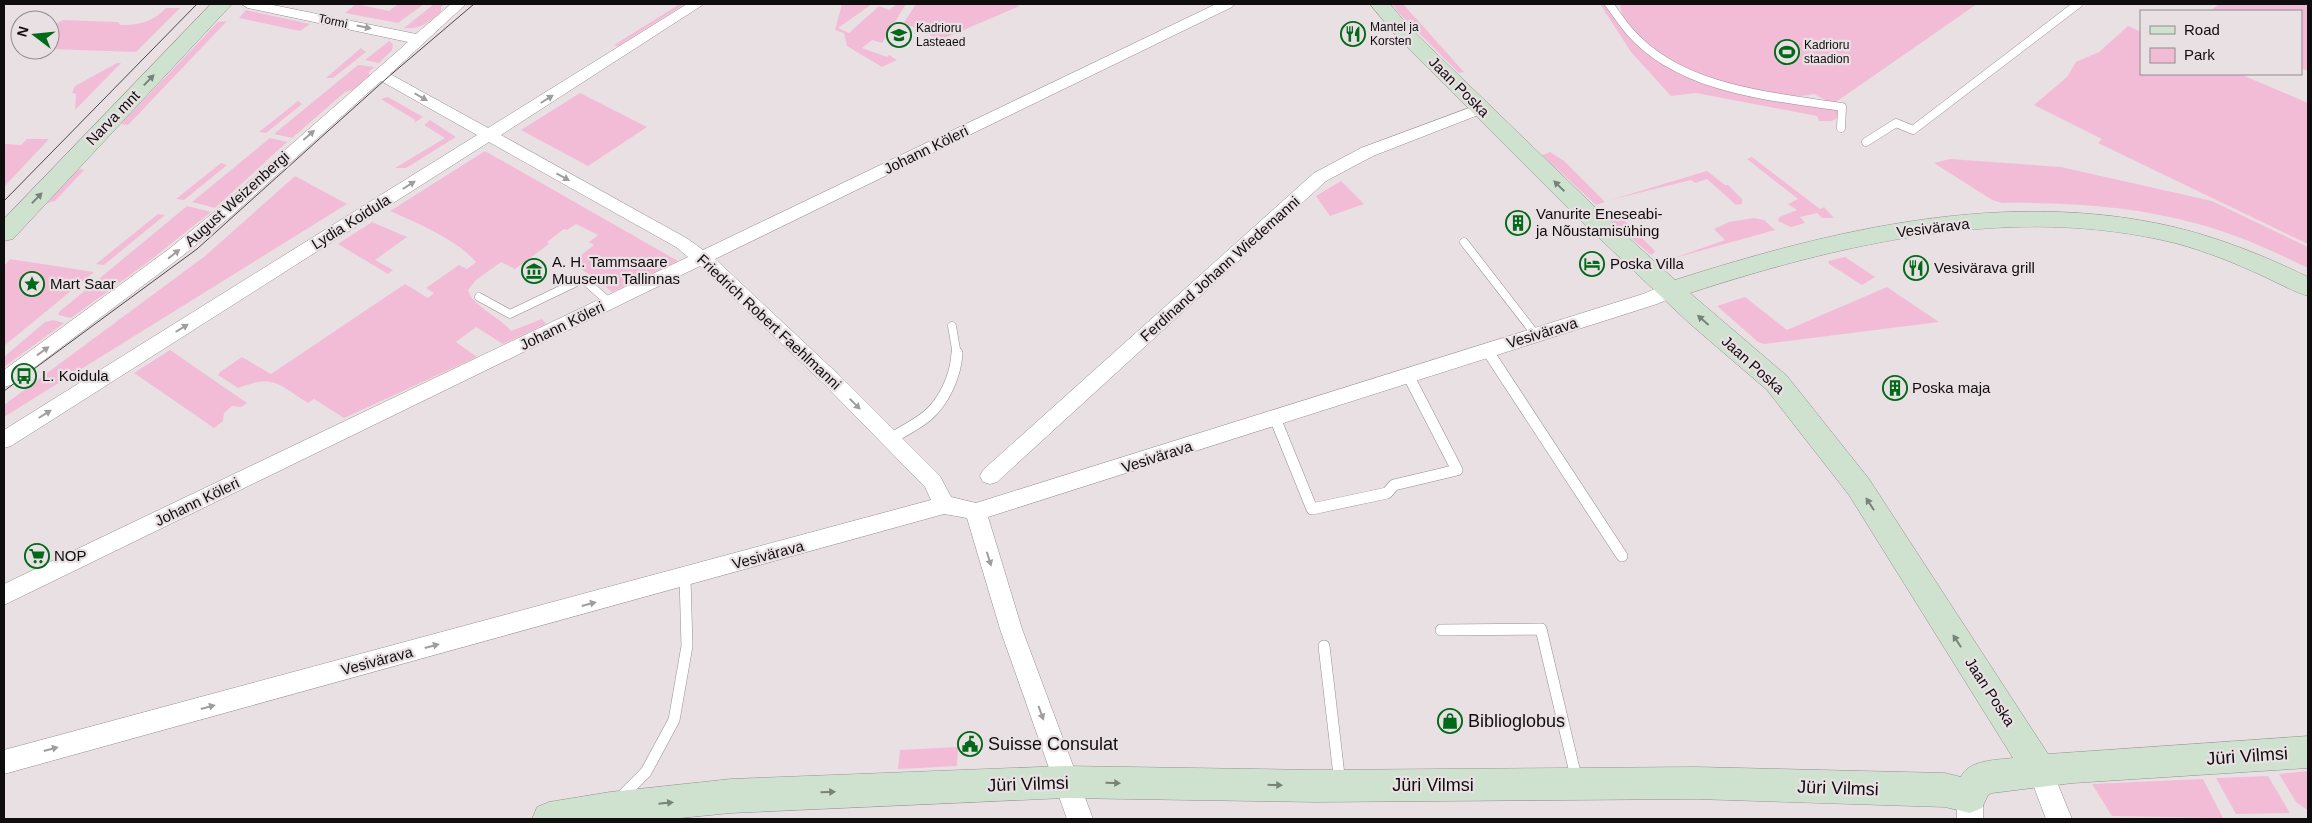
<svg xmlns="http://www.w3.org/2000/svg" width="2312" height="823" font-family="Helvetica,sans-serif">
<rect width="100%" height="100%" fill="#e9e0e4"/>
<g fill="#f3bcd6">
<path d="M 356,4 L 389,11 L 398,4 L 424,4 L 398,23 L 345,13 Z"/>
<path d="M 434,4 L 445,4 L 441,7 L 441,12 C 429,22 420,30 404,28 Z"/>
<path d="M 680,4 L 685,4 L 618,46 L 614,45 Z"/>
<path d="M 842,4 L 872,4 L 838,28 L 849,33 L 879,6 L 889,10 L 897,4 L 906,4 L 882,43 L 872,40 L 862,48 L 887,57 L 889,55 L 897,60 L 882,67 L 847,46 L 844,33 L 835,30 Z"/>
<path d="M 916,4 L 1014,4 L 1020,6 L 940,40 L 920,29 L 903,24 Z"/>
<path d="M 1392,4 L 1403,4 L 1464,72 L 1459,73 L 1399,13 Z"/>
<path d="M 1600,4 L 1606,4 L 1621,26 L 1680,71 L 1834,108 L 1838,111 L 1840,116 L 1832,121 L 1819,121 L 1817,116 L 1696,93 L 1671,96 L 1631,52 Z"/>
<path d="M 1620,4 L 1977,4 L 1833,104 L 1814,94 C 1769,106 1624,60 1620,4 Z"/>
<path d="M 2219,4 L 2308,4 L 2308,71 L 2301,68 L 2301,11 L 2210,11 Z"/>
<path d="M 166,8 L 180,8 L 136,52 L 50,49 L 50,27 L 63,20 L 118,22 L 120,25 C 138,26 154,21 166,8 Z"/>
<path d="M 246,10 L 310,24 L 300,31 L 239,18 Z"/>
<path d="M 227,21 L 128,125 L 121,124 L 218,22 Z"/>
<path d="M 2128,26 L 2141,32 L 2141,74 L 2240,74 L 2308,103 L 2308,244 L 2098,143 L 2102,139 L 2034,105 L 2067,77 L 2076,62 L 2099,52 Z"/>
<path d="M 389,41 L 393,44 L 392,50 L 379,63 L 365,60 Z"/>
<path d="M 361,48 L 366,52 L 333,78 L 326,78 Z"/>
<path d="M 117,63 L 121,63 L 75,110 L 76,94 L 72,93 L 75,86 Z"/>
<path d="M 358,65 L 374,67 L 369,72 L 369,78 L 355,89 L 345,92 L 292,138 L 274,134 Z"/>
<path d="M 580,93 L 647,127 L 588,166 L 521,130 Z"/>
<path d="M 388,97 L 423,117 L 414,123 L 415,120 L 381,99 Z"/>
<path d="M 298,101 L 302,104 L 266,133 L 259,132 Z"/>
<path d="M 430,120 L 456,137 L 406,168 L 395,168 L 445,138 L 424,125 Z"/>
<path d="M 270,138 L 287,142 L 215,208 L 192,202 Z"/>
<path d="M 27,139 L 49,139 L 4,187 L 4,144 L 21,145 Z"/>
<path d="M 485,151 L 678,261 L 612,292 L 597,279 L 571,263 L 594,245 L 589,242 L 598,235 L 576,224 L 567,230 L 564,229 L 547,242 L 549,244 L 515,269 L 501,262 L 476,280 L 468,290 C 474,308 498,315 511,331 L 542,319 L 546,324 L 503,344 L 476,327 L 456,342 L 477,357 L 344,418 L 314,399 L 308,403 C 278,384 274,374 238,388 L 218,375 L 220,372 L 242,357 L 271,374 L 405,284 L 428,298 L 434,293 L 426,288 L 459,265 L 467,269 L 476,262 C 456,239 417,223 390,211 Z"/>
<path d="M 1550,152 L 1564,161 L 1605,202 L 1596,205 L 1542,155 Z"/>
<path d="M 1752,157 L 1820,209 L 1824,207 L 1834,218 L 1822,218 L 1817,213 L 1800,217 L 1805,223 L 1791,227 L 1778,221 L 1779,217 L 1797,210 L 1788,204 L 1798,199 L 1747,159 Z"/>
<path d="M 1950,159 L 2061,167 L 2212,201 L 2308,247 L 2308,268 C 2273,251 2236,234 2198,224 C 2134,206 2068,202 2002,203 L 1992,200 L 1934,163 Z"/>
<path d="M 221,163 L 227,165 L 184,200 L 176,199 Z"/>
<path d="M 79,169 L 84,170 L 55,201 L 47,203 Z"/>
<path d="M 1707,171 L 1725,185 L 1728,185 L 1742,199 L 1742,204 L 1736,205 L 1707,179 L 1695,183 L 1691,180 L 1610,200 Z"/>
<path d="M 295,176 L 347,204 L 4,417 L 4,405 L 205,256 Z"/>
<path d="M 1341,181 L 1364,204 L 1330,216 L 1316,196 Z"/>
<path d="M 187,206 L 211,212 L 148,262 L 71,318 L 58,315 L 59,312 Z"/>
<path d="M 1613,209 L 1655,251 L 1654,253 L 1651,255 L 1602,213 Z"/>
<path d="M 158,214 L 165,215 L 104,265 L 96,264 Z"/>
<path d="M 1754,218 L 1764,220 L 1775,230 L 1671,259 L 1725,240 L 1714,229 L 1729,222 Z"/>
<path d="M 372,222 L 407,237 L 375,260 L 393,270 L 388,274 L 338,244 Z"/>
<path d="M 1845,257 L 1875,277 L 1862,285 L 1829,264 L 1828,261 Z"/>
<path d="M 10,259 L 94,272 L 4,346 L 4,266 Z"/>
<path d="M 1887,287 L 1939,322 L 1764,344 L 1758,342 L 1717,306 L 1745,297 L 1787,330 Z"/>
<path d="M 53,320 L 64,323 L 4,367 L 4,357 L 45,322 Z"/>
<path d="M 170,350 L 247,403 L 241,407 L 232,406 L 224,413 L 223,421 L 214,428 L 134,373 Z"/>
<path d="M 958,747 L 957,766 L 898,769 L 900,750 Z"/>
<path d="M 2308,771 L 2308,809 L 2306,809 L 2296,802 L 2279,774 Z"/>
<path d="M 2268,776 L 2290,813 L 2236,814 L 2216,778 Z"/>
<path d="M 2203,779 L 2223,818 L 2112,816 L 2092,784 Z"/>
</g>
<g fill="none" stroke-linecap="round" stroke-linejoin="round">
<defs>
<g id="lane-far1">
<path d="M 1609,4 C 1616,13 1622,23 1630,32 C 1681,90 1770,96 1842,107 L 1841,128"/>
<path d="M 1866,142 L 1896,123 L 1913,130 L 2078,4"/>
<path d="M 1464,242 L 1536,335"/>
<path d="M 479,297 L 510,314 L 583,279 L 610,303"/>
<path d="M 952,326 L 957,355"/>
<path d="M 1487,350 L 1490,355"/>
</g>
<g id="lane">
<path d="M 1489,353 L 1622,556"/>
<path d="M 1275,418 L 1312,509 L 1387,493 L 1394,485 L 1457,470 L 1408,375"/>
<path d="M 890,439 C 902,432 916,425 927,416 C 944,402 956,375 957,353"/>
<path d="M 1441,630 L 1541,629 L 1577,781"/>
<path d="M 1324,646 L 1340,784"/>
<path d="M 619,799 L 646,772 L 674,720 L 687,646 L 685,578"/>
</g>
<g id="street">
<path d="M 241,4 L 268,4 L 416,34 L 451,4 L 466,4 L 390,74 L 488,128 L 687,4 L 704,4 L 501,135 L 688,239 L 703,250 L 1216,4 L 1234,4 L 1232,7 L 715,259 L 839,375 L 940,476 L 951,497 L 976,503 L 1643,294 C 1654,290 1667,282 1678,285 L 1681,290 L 1678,295 L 1657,304 L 988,517 L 1022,629 L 1093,819 L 1067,819 L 1000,629 L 967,518 L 944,514 L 4,774 L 4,750 L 931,500 L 925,487 L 825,385 L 700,266 L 4,605 L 4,584 L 688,257 L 676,247 L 489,142 L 11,446 L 4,448 L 4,430 L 477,135 L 381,81 L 231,216 L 181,257 L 11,385 L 4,387 L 4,370 L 169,249 L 219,208 L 408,42 L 248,8 Z"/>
<path d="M 1480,104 L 1488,109 L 1486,112 L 1373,156 L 1326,181 L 997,482 L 990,484 L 983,482 L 980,476 L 983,470 L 1314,173 L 1361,148 Z"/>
<path d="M 2040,759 L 2049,763 L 2072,819 L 2046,819 L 2028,771 L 2031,763 Z"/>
<path d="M 1970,784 L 1979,787 L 1983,796 L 1983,819 L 1957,819 L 1957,796 L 1961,787 Z"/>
</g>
<g id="secondary">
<path d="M 211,4 L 232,4 L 13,239 L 4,241 L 4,219 Z"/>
<path d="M 1370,4 L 1390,4 L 1410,28 L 1595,207 L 1675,280 C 1835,229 2006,188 2174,227 C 2220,238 2265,256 2308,277 L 2308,296 C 2292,291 2278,283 2263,276 C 2235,263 2205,251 2175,243 C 2013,203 1844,243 1690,293 L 1787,376 L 1869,479 L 2048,754 L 2308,736 L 2308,768 L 2073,783 L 1992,793 L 1988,795 L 1982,808 L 1970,813 L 1945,807 L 1696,799 L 1317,802 L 1065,798 L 731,813 L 670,819 L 532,819 L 537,807 L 549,802 L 610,792 L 731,779 L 1065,766 L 1317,770 L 1696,767 L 1945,773 L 1961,777 C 1968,760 1996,760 2013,758 L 1849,495 L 1767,390 L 1689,323 L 1579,219 L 1396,36 Z"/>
</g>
</defs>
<use href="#lane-far1" stroke="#968e91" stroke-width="9"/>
<use href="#lane" stroke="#968e91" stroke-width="12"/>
<use href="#street" stroke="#968e91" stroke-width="1"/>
<use href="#secondary" stroke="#968e91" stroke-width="1"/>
<use href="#lane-far1" stroke="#fff" stroke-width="8"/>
<use href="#lane" stroke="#fff" stroke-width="11"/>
<use href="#street" fill="#fff" fill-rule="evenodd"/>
<use href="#secondary" fill="#cee2cf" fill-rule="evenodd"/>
<g stroke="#4d484a" stroke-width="1">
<path d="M 4,201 L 197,4"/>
<path d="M 4,391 L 197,249 L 387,78 L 474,4"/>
</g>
</g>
<defs><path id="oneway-solid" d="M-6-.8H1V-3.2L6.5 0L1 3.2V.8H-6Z" transform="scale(1.25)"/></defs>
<g fill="#9f9e9f">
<use href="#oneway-solid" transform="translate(364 27) rotate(12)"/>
<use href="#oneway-solid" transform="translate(421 97) rotate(30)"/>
<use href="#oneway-solid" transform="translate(547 99) rotate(-32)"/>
<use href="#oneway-solid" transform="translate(309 135) rotate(-41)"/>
<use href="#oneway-solid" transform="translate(563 177) rotate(29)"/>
<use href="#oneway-solid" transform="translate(409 185) rotate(-32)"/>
<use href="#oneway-solid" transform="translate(174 254) rotate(-38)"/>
<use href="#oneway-solid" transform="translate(182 328) rotate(-32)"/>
<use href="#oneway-solid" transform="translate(43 351) rotate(-36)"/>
<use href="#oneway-solid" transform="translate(855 404) rotate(45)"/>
<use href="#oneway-solid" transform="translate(45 414) rotate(-32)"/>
<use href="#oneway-solid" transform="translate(989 559) rotate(73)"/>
<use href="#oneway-solid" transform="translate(589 604) rotate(-15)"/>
<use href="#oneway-solid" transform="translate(432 646) rotate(-15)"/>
<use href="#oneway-solid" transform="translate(208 707) rotate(-15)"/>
<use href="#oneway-solid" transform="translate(1041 713) rotate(70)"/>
<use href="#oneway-solid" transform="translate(51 749) rotate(-15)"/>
</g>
<g fill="#788278">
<use href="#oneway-solid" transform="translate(149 80) rotate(-46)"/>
<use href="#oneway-solid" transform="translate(1559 186) rotate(-136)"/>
<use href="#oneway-solid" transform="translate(37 198) rotate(-46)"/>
<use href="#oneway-solid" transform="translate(1703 320) rotate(-139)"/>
<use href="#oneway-solid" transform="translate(1870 504) rotate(-123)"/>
<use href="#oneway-solid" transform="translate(1957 641) rotate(-123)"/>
<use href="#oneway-solid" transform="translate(1113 783) rotate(1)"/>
<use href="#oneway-solid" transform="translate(1275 785) rotate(1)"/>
<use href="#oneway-solid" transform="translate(828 792) rotate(-2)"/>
<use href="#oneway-solid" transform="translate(666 803) rotate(-6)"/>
</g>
<defs>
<symbol id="restaurant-ring" viewBox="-11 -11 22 22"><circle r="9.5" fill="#e9e0e4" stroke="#006a19" stroke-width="1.5"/><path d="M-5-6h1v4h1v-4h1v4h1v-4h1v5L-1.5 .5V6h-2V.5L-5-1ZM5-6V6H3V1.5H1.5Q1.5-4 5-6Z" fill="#006a19"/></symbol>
<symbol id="school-ring" viewBox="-11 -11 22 22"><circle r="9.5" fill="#e9e0e4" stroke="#006a19" stroke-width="1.5"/><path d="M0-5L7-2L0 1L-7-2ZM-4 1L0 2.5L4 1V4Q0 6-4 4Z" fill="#006a19"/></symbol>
<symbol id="stadium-ring" viewBox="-11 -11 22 22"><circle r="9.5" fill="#e9e0e4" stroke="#006a19" stroke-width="1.5"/><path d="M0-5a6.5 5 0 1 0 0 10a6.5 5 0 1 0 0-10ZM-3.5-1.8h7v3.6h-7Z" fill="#006a19"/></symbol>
<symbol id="building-ring" viewBox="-11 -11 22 22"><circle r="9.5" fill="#e9e0e4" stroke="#006a19" stroke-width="1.5"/><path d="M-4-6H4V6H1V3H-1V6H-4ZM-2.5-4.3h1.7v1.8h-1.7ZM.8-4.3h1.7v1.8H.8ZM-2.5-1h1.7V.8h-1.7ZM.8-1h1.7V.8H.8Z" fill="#006a19"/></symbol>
<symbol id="hotel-ring" viewBox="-11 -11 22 22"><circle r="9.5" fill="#e9e0e4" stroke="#006a19" stroke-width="1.5"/><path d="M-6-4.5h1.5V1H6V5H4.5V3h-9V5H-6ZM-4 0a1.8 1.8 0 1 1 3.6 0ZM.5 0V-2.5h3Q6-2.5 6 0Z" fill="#006a19"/></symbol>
<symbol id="museum-ring" viewBox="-11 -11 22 22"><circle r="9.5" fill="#e9e0e4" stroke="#006a19" stroke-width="1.5"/><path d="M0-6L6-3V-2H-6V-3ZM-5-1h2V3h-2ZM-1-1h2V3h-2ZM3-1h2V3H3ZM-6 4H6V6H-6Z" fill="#006a19"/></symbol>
<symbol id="sight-ring" viewBox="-11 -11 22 22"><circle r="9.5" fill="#e9e0e4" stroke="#006a19" stroke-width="1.5"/><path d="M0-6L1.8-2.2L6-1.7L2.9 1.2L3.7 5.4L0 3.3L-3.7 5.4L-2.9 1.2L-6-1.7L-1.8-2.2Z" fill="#006a19"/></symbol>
<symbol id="bus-ring" viewBox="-11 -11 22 22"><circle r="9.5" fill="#e9e0e4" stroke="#006a19" stroke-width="1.5"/><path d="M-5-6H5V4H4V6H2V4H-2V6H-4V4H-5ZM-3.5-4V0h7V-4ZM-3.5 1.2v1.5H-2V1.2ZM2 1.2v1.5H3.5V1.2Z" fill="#006a19"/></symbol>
<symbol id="supermarket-ring" viewBox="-11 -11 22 22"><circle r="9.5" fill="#e9e0e4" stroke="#006a19" stroke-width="1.5"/><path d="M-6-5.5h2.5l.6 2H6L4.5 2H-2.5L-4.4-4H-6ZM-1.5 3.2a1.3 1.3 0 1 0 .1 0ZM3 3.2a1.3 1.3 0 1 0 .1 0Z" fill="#006a19"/></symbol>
<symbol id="shop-ring" viewBox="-11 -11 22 22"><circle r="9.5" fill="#e9e0e4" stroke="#006a19" stroke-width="1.5"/><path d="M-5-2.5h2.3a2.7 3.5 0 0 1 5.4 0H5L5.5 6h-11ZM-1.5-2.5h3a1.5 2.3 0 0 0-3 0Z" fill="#006a19"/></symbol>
<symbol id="civic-ring" viewBox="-11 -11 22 22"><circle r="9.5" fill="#e9e0e4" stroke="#006a19" stroke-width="1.5"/><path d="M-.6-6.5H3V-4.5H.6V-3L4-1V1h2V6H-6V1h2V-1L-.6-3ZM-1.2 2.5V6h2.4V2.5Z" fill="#006a19"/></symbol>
</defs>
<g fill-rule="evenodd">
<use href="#restaurant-ring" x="1339" y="20" width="28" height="28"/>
<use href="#school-ring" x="885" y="21" width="28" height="28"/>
<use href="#stadium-ring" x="1773" y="38" width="28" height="28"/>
<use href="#building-ring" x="1504" y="209" width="28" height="28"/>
<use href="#hotel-ring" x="1578" y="250" width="28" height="28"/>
<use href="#restaurant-ring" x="1902" y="254" width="28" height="28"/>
<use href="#museum-ring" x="520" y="257" width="28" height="28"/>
<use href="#sight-ring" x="18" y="270" width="28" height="28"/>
<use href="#bus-ring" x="10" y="362" width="28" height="28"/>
<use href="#building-ring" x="1881" y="374" width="28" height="28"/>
<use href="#supermarket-ring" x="23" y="542" width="28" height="28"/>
<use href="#shop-ring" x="1436" y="707" width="28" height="28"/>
<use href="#civic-ring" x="956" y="730" width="28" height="28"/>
</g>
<g text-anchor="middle" stroke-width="4.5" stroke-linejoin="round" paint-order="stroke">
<g font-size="12" fill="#100d0e" stroke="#e9e0e4">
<text transform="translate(333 21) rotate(12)" y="4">Tormi</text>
</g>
<g font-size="12" fill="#100d0e" stroke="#e9e0e4" text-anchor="start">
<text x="1370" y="31">Mantel ja<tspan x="1370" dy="14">Korsten</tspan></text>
<text x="916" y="32">Kadrioru<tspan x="916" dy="14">Lasteaed</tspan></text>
<text x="1804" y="49">Kadrioru<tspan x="1804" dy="14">staadion</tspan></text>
</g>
<g font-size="15" fill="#100d0e" stroke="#e9e0e4">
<text transform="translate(1459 87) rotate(45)" y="5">Jaan Poska</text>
<text transform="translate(113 118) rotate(-46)" y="5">Narva mnt</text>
<text transform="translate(926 150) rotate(-26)" y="5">Johann Köleri</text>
<text transform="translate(237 199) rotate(-42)" y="5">August Weizenbergi</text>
<text transform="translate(351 222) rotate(-32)" y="5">Lydia Koidula</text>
<text transform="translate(1933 228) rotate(-7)" y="5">Vesivärava</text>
<text transform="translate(1220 269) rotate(-42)" y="5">Ferdinand Johann Wiedemanni</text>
<text transform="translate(769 322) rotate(43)" y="5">Friedrich Robert Faehlmanni</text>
<text transform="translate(562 326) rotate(-26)" y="5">Johann Köleri</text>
<text transform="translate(1542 333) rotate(-17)" y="5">Vesivärava</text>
<text transform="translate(1753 365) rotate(42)" y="5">Jaan Poska</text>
<text transform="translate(1157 457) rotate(-18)" y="5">Vesivärava</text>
<text transform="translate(197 502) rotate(-26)" y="5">Johann Köleri</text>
<text transform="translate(768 555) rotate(-15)" y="5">Vesivärava</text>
<text transform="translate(377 661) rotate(-15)" y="5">Vesivärava</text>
<text transform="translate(1990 692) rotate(57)" y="5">Jaan Poska</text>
</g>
<g font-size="15" fill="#100d0e" stroke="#e9e0e4" text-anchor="start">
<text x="1536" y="219">Vanurite Eneseabi-<tspan x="1536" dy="17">ja Nõustamisühing</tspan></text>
<text x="552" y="267">A. H. Tammsaare<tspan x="552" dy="17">Muuseum Tallinnas</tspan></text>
<text x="1610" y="269">Poska Villa</text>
<text x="1934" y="273">Vesivärava grill</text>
<text x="50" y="289">Mart Saar</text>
<text x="42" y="381">L. Koidula</text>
<text x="1912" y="393">Poska maja</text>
<text x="54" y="561">NOP</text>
</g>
<g font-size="18" fill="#100d0e" stroke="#e9e0e4" text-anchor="start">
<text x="1468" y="727">Biblioglobus</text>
<text x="988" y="750">Suisse Consulat</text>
</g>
<g font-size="18" fill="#100d0e" stroke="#e9e0e4">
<text transform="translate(2247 756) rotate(-4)" y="6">Jüri Vilmsi</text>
<text transform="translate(1028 784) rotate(-2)" y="6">Jüri Vilmsi</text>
<text x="1433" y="791">Jüri Vilmsi</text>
<text transform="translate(1838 788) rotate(2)" y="6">Jüri Vilmsi</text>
</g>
</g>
<rect width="2312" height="823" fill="none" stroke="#100d0e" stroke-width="10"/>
<rect x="2140" y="10" width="162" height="65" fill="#e9e0e4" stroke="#928c8e"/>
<rect x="2150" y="26" width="25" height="8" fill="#cee2cf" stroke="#928c8e"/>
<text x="2184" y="35" font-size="15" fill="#100d0e">Road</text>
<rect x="2150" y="48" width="25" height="15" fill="#f3bcd6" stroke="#928c8e"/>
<text x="2184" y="60" font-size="15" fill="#100d0e">Park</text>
<g transform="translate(35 35) rotate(286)"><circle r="24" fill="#e9e0e4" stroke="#928c8e"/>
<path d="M0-4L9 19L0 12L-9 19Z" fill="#006a19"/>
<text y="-8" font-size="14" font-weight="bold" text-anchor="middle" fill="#100d0e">N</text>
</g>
</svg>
